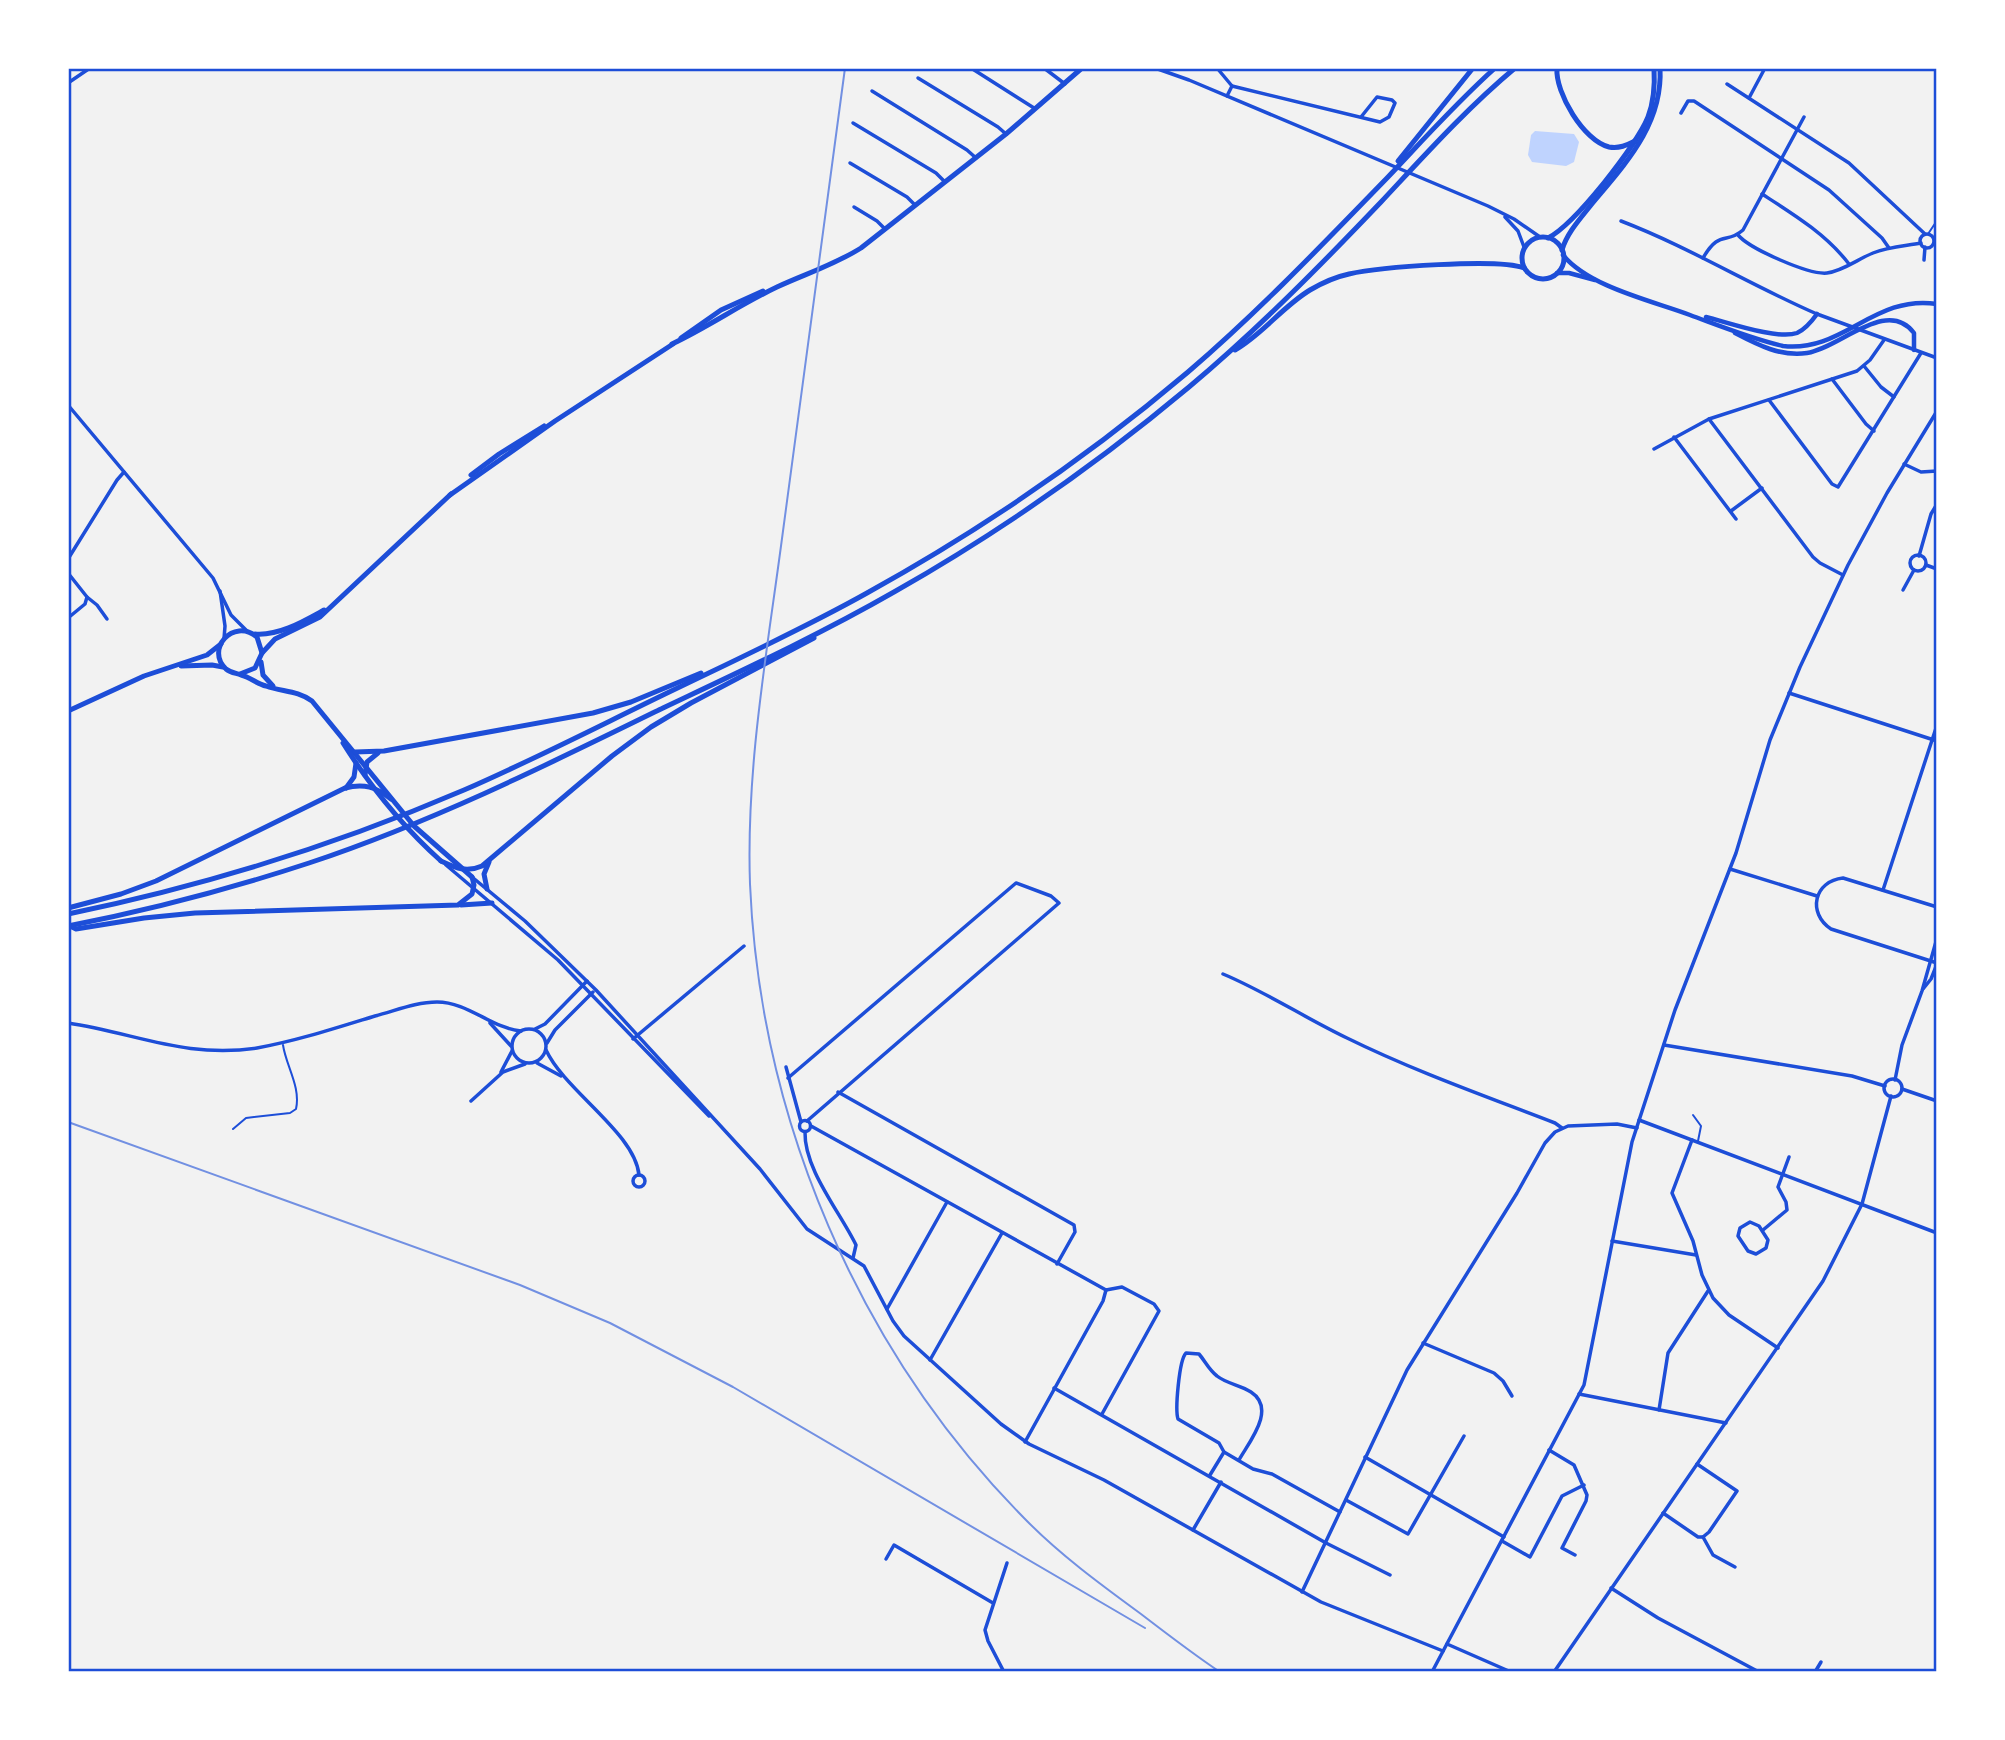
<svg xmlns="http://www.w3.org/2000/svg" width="2005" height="1740" font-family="'PT Serif',serif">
<rect width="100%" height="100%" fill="#f2f2f2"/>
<path fill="#bfd3fe" d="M 1535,131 L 1574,134 L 1579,142 L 1574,162 L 1566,166 L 1532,162 L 1528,155 L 1531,135 Z"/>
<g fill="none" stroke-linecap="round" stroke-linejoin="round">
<g stroke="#1d4ed8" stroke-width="2">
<path d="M 1928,234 L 1936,222"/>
<path d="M 1693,1115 L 1701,1126 L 1698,1141"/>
<path d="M 233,1129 L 246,1118 L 290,1113 L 296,1109 C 301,1087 286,1066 283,1045"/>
</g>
<g stroke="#1d4ed8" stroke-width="3.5">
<path d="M 971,68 L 1034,108"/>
<path d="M 1044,68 L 1065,84"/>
<path d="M 1155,68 L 1189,80 L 1488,206 L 1514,219 L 1540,237"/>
<path d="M 1217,68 L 1232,86 L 1227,96"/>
<path d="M 918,78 L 998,127 L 1006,134"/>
<path d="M 68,83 L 90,68"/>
<path d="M 1727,84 L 1849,163 L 1925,234"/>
<path d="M 1232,86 L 1380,122 L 1389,117 L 1395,103 L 1392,100 L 1377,97 L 1361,117"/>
<path d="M 872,91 L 967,150 L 976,158"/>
<path d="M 1749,98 L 1765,68"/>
<path d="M 1681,113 L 1688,101 L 1694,101 L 1829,190 L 1882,238 L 1889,248"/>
<path d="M 853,123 L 936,173 L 945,182"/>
<path d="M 850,163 L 907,197 L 915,205"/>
<path d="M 1762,194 C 1793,214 1826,234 1849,264"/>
<path d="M 854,207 L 877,221 L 885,229"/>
<path d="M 1505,217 L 1518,231 L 1524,247"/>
<path d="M 1621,221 C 1689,247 1750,285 1817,314"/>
<circle cx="1927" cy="241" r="7"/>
<path d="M 1738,235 C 1750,249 1809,275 1827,273 C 1843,271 1858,259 1873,253 C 1888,247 1905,246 1921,243"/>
<path d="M 1703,258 C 1720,229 1726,245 1743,230 L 1804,117"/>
<path d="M 1924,260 L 1925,247"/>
<path d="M 1864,366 L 1881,387 L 1894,397"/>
<path d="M 1832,379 L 1866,424 L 1874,431"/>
<path d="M 1769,400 L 1832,484 L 1838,487 L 1921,353"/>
<path d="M 1709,419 L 1813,557 L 1820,563 L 1843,575"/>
<path d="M 1674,437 L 1736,519"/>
<path d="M 1654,449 L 1709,419 L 1857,371 L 1870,360 L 1884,340"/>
<path d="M 1904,464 L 1921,472 L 1937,471"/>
<path d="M 1731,511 L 1762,488"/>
<circle cx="1918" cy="563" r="8"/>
<path d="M 1919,556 L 1931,514 L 1937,504"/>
<path d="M 68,559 L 117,480 L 124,472"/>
<path d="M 1926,565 L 1937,569"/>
<path d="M 68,573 L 87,597 L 85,604 L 68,618"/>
<path d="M 1903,590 L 1914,570"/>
<path d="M 87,597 L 97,605 L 107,619"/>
<path d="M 1789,693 L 1937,741"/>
<path d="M 1730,869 L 1817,896"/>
<path d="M 1883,890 L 1937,725"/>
<path d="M 1937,907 L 1843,878 C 1814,881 1807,913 1831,929 L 1937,963"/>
<path d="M 1223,974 C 1266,992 1305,1018 1347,1038 C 1414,1071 1485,1096 1555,1123 L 1562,1128"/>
<path d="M 68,1023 C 135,1033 187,1059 257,1048 C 296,1041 336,1028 375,1016 C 395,1011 416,1002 437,1002 C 468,1002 491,1028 521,1031"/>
<path d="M 490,1023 L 511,1046"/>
<circle cx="529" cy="1046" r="17"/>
<path d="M 535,1029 L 545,1024 L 587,981"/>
<path d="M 633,1039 L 744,946"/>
<path d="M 547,1043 L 555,1030 L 593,992"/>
<path d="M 546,1050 C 565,1091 635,1133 639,1175"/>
<path d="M 537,1063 L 561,1076"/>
<path d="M 786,1067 L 801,1122"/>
<path d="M 501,1072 L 512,1051"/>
<path d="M 788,1078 L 1016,883 L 1051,896 L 1059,903 L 807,1121"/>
<path d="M 838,1092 L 1074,1225 L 1075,1232 L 1057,1264"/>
<path d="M 471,1101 L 503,1072 L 525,1064"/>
<path d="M 1639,1120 L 1937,1233"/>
<circle cx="805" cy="1126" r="5.5"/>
<path d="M 811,1126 L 1106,1290"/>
<path d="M 805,1132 C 804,1169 840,1212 856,1245 L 853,1258"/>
<path d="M 1692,1140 L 1672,1193 L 1693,1241 L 1702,1275 L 1713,1298 L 1729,1315 L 1778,1348"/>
<circle cx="639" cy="1181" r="6"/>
<path d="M 1750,1222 L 1759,1226 L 1768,1240 L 1766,1248 L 1756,1254 L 1748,1251 L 1738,1236 L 1740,1228 Z"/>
<path d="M 1763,1230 L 1787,1210 L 1786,1202 L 1778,1187 L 1789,1157"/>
<path d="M 1612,1241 L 1696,1255"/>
<path d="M 887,1309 L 947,1202"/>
<path d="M 1423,1343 L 1494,1373 L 1503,1381 L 1512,1396"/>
<path d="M 930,1360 L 1002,1233"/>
<path d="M 1054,1388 L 1326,1543 L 1390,1575"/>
<path d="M 1579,1394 L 1726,1423"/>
<path d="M 1659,1410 L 1668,1353 L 1708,1291"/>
<path d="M 1102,1414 L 1159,1311 L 1154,1304 L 1122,1287 L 1106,1290"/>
<path d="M 1025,1442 L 1103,1301 L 1106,1290"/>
<path d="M 1549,1450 L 1574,1465 L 1587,1495 L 1586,1501 L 1562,1548 L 1575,1555"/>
<path d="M 1365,1457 L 1504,1537"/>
<path d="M 1239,1460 C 1249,1442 1277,1409 1251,1392 C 1241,1385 1227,1384 1217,1376 C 1209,1370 1205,1361 1199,1354 L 1186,1353 C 1179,1360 1175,1410 1178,1419 L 1219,1443 L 1224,1452 L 1253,1469 L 1272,1474 L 1340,1512"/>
<path d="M 1210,1475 L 1224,1452"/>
<path d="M 1346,1500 L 1408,1534 L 1464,1436"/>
<path d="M 1663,1513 L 1698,1537 L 1703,1537 L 1709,1532 L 1737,1491 L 1697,1464"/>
<path d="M 1193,1530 L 1221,1482"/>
<path d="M 1703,1537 L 1713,1555 L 1735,1567"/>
<path d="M 1502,1541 L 1530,1557 L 1562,1496 L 1584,1485"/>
<path d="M 886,1559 L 894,1545 L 993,1603"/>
<path d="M 1611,1588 L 1658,1618 L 1759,1672"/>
<path d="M 1302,1592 L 1407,1370 L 1517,1193 L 1545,1143 L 1555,1132 L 1568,1126 L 1617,1124 L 1637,1128"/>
<path d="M 1004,1672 L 988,1641 L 985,1630 L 1007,1563"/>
<path d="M 1554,1672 L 1823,1281 L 1862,1204 L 1891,1096"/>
<path d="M 1815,1672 L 1821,1662"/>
</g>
<g stroke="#1d4ed8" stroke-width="3.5">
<path d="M 1817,314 L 1937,358"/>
<path d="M 68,405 L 213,578 L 231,615 L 247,631"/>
<path d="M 220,591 L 225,626 L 224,639"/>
<path d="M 446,865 L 558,960 L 709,1116"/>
<path d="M 472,877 L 525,921 L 596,990 L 760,1169 L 807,1229 L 864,1266 L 893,1321 L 904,1336 L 1001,1424 L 1029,1444 L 1104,1480 L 1321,1602 L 1443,1651"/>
<path d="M 1923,989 L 1931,979 L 1937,964"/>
<path d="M 1664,1045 L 1852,1076 L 1885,1086"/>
<circle cx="1893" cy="1088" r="9"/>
<path d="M 1895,1080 L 1902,1045 L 1922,991 L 1937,938"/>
<path d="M 1902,1089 L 1937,1101"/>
<path d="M 1447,1644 L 1511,1672"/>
<path d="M 1432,1672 L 1584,1385 L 1632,1142 L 1675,1010 L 1736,853 L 1770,740 L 1800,667 L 1848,565 L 1887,493 L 1937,411"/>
</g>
<g stroke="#1d4ed8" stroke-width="4.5">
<path d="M 1563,255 C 1589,287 1653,301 1690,315 C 1720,326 1752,339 1783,346 C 1843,353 1874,294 1937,304"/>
<path d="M 1557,273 L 1569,273 L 1595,280"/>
<path d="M 1706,317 C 1727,322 1777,340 1797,333 C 1806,329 1812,321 1817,314"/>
<path d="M 1735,333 C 1758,345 1781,357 1807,353 C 1840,348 1887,297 1914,333 L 1914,350"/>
</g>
<g stroke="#1d4ed8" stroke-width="5">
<circle cx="1543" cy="258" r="21"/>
<path d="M 1548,238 C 1575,224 1637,145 1648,117 C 1654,101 1655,85 1654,68"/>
<path d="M 1562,250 C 1567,233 1580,219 1591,205 C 1625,164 1663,125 1660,68"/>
<path d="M 681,338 L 721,310 L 763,291"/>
<path d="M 672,344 C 708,327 741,304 777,287 C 805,274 834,265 861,248 L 1006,134 L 1082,68"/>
<path d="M 471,475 L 499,454 L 544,426"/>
<path d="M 450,495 L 555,421 L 673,344"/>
<path d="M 255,634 C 279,636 304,621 324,610"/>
<path d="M 262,653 L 275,639 L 320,617 L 451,494"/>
<path d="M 261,662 L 263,675 L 273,686"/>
<path d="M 181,666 L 212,665 L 223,667"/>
<path d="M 240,674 L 255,668 L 262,653 L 257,637 C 233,617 205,650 226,669 C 231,673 236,673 241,675 C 250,677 257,684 266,686 C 282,692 297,690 312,701 L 414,826 L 472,877"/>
<path d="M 68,711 L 144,676 L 207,655 L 221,644"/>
<path d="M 343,743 C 370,786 403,827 441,861"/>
</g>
<g stroke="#1d4ed8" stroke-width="5">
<path d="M 1557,68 C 1555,93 1584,141 1609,147 C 1619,149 1627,145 1635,141"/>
<path d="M 1398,161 L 1473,68"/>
<path d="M 1235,350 C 1263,334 1282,307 1310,290 C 1322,283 1335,277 1349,274 C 1379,267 1499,258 1524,268"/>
<path d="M 355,752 L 384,751 L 593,713 L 631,702 L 701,673"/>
<path d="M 365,775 L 367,762 L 378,753"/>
<path d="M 346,788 L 354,777 L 356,763"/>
<path d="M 441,861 C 456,868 466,873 482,866 L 612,756 L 651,727 L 691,703 L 814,638"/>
<path d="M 487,889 L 484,874 L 489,862"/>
<path d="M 461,905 L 492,903"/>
<path d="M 68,908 L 121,894 L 156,881 L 345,788 C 364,783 376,787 391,799"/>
<path d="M 68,914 C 204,886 336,845 464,790 C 531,761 597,727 663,695 C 731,662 801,630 867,593 C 981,530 1089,456 1188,372 C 1259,311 1323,244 1388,177 C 1423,140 1457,102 1495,68"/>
<path d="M 68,926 C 150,910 230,889 309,863 C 432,822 547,765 663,708 C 741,671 819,635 894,592 C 998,533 1097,464 1189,387 C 1258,329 1320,266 1381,202 C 1424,156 1466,109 1515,68"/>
<path d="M 70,926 L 76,929 L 144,918 L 195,913 L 458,905 L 472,894 L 474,885 L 472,877"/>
</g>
<g stroke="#7290e2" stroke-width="2">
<path d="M 845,68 C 823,228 802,387 781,546 C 766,658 746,771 750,884 C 760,1119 858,1350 1024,1518 C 1059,1554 1100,1584 1141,1614 C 1167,1634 1193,1654 1220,1672"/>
<path d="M 68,1122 L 520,1285 L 610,1323 L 733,1387 L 1145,1628"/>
</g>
</g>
<rect width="2005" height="1740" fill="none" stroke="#ffffff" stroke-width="140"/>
<rect x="70" y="70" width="1865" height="1600" fill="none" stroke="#1d4ed8" stroke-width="2.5"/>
</svg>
